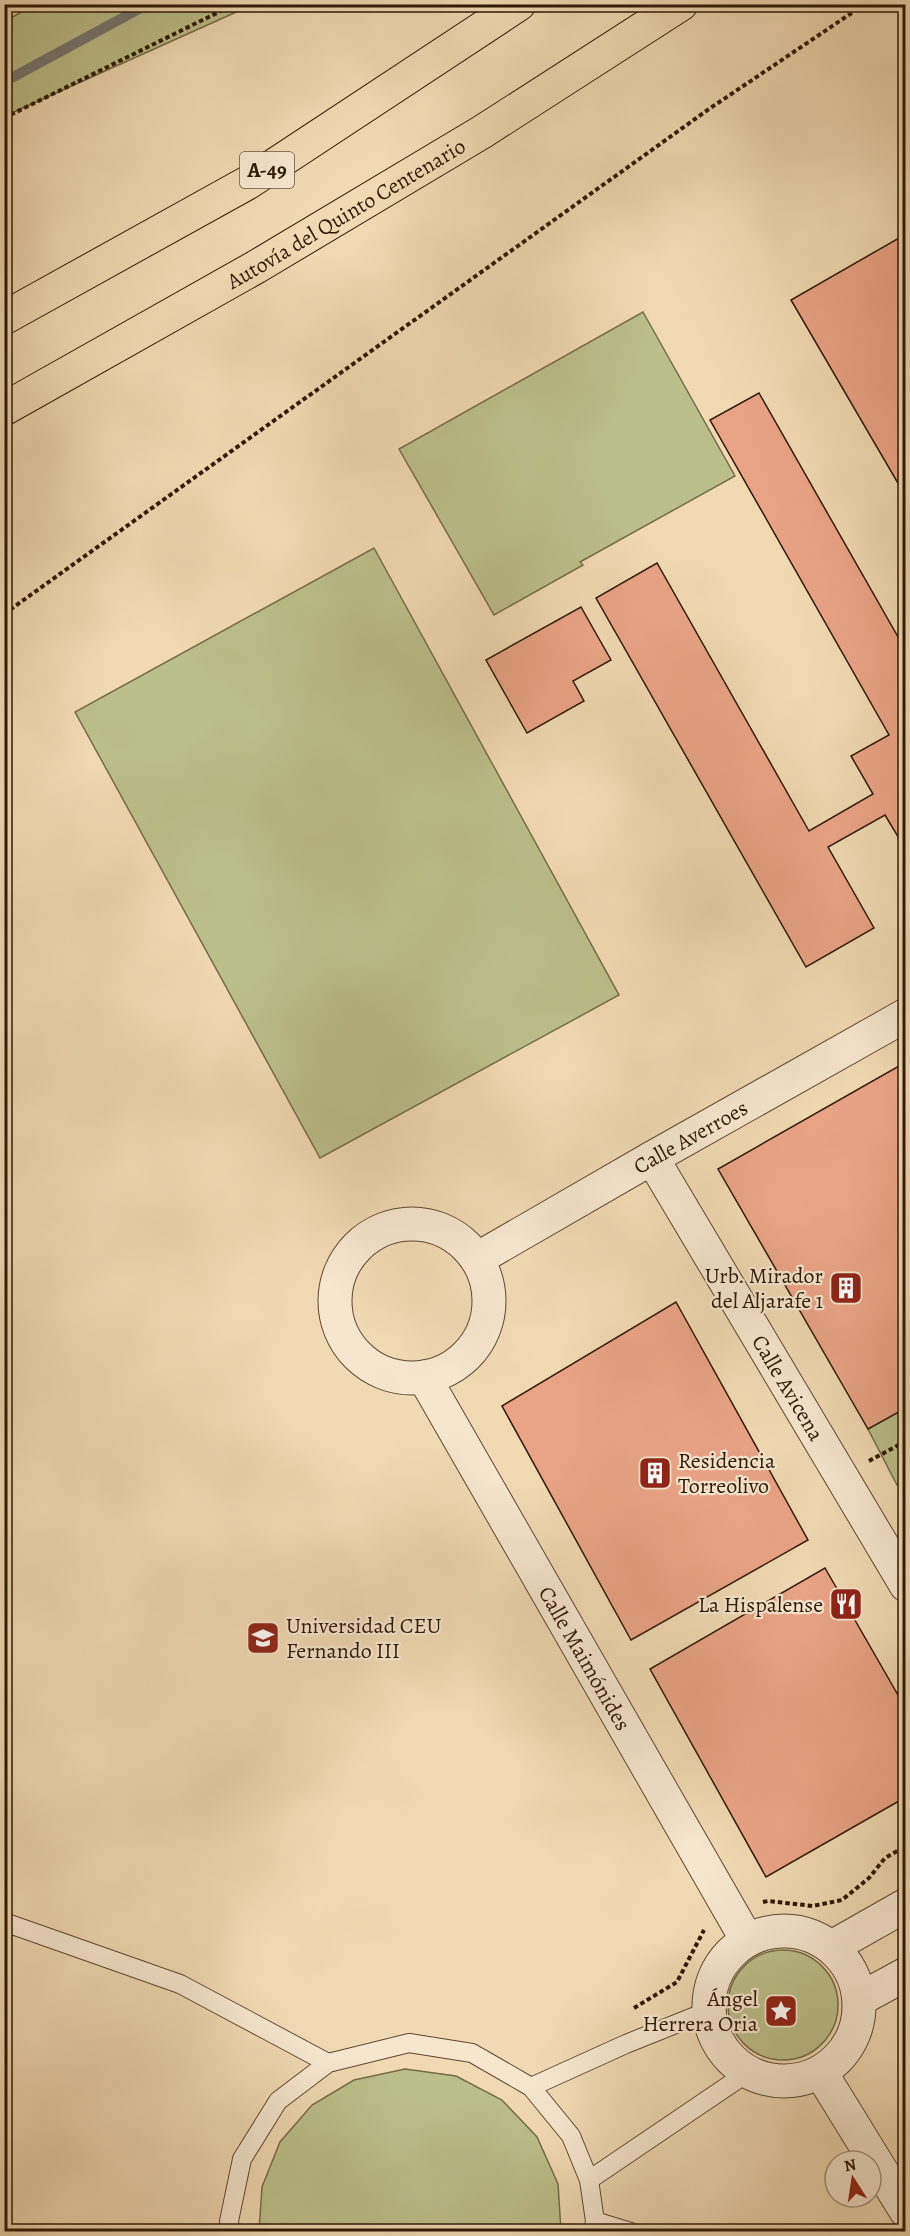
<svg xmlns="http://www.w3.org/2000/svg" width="910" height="2236" font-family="Alegreya,serif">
<rect width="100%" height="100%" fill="#f1d9b3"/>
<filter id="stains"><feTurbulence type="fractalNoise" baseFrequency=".00333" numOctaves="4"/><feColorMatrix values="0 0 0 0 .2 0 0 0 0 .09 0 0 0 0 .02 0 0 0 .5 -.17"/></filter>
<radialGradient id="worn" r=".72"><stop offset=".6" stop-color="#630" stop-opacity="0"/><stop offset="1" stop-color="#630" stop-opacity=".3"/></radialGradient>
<g fill="#bbbf8b" stroke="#756c48" stroke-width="1.5">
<path d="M 36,4 L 252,4 L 252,5 L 5,116 L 5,21 Z"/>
<path d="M 643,312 L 735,476 L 580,562 L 583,565 L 494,615 L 399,449 Z"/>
<path d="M 374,548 L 619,995 L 320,1158 L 75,712 Z"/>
<path d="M 905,1408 L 905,1480 L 897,1485 L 868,1429 Z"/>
<circle cx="783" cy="2005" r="55"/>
<path d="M 405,2069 L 456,2076 L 502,2100 L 537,2137 L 558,2184 L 561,2231 L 259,2231 L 262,2187 L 280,2142 L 312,2105 L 354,2080 Z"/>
</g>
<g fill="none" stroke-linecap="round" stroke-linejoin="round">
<path stroke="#727870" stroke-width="10" d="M 4,82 L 148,4"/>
</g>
<g fill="#e9a487" stroke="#2f1806" stroke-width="1.5">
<path d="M 906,234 L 906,497 L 791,300 Z"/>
<path d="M 759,393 L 906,651 L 906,850 L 885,815 L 828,847 L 874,928 L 806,967 L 596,598 L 657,563 L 809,831 L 873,794 L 851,756 L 889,735 L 710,420 Z"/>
<path d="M 581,607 L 611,660 L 573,681 L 584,701 L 527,733 L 486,660 Z"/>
<path d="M 906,1062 L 906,1408 L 868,1429 L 718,1169 Z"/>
<path d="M 676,1302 L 808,1540 L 631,1640 L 502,1406 Z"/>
<path d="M 825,1568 L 906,1709 L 906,1797 L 766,1877 L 650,1669 Z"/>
</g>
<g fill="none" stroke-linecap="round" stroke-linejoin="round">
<defs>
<g id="service">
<path d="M 4,1922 L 180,1984 L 328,2063"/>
<path d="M 531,2087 L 626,2044 L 708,2011"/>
<path d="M 589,2180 L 747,2073"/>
<path d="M 595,2221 L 631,2232"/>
<path d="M 230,2232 L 229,2221 L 242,2159 L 278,2101 L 328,2063 L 409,2043 L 472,2053 L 531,2087 L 571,2136 L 589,2180 L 595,2221 L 593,2232"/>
</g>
<g id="minor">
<path id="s1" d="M 652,1158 L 906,1585"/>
<circle cx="412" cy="1301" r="77"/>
<path id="s2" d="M 477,1259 L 652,1158 L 906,1015"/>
<path id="s3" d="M 424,1377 L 747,1940"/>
<path d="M 821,2073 L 906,2211"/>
</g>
<g id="tertiary">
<circle cx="784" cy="2006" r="75"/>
<path d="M 832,1947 L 906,1905"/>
<path d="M 860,1999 L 906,1974"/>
</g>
<g id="motorway">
<path d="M 4,318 L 249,182 L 519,4"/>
<path id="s4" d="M 4,409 L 256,267 L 482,132 L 681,4"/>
</g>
</defs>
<use href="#service" stroke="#604831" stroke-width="20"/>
<use href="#minor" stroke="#604831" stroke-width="35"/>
<use href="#tertiary" stroke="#604831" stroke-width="35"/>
<use href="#motorway" stroke="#2f1806" stroke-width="35"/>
<g stroke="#2f1806" stroke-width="4" stroke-dasharray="4.5 3" stroke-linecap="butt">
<path d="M 4,118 L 235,4"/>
<path d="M 4,614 L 709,109 L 865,4"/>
<path d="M 869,1461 L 906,1441"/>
<path d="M 763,1902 L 768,1901 L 813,1906 L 842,1900 L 869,1878 L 885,1858 L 906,1846"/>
<path d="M 634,2008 L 677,1982 L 704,1930"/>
</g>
<use href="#service" stroke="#f6e6ce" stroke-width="18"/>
<use href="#minor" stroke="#f6e6ce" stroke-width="33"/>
<use href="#tertiary" stroke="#f6e6ce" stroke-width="33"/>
<use href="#motorway" stroke="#f1d9b3" stroke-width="33"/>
</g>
<defs>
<symbol id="building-square" viewBox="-11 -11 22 22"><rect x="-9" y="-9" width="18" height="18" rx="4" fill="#8f2418" stroke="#f6e6ce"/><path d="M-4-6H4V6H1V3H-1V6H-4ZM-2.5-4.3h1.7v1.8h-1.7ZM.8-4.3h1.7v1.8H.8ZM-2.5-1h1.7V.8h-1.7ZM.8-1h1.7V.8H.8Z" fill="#fff"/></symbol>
<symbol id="restaurant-square" viewBox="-11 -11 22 22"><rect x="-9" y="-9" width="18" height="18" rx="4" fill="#8f2418" stroke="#f6e6ce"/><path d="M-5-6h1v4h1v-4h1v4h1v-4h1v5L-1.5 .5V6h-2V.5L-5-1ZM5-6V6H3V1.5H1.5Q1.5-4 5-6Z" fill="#fff"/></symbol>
<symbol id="university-square" viewBox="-11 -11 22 22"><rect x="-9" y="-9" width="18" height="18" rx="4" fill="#8f2418" stroke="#f6e6ce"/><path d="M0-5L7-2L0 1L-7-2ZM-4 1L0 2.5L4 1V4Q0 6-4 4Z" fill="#fff"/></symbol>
<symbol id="sight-square" viewBox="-11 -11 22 22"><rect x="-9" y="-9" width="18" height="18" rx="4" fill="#8f2418" stroke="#f6e6ce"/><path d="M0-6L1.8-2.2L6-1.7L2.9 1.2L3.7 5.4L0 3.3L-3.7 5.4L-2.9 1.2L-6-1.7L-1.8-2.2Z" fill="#fff"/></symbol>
</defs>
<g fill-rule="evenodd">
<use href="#building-square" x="827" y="1269" width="38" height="38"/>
<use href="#building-square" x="636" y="1454" width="38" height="38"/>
<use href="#restaurant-square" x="827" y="1585" width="38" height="38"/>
<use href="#university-square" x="244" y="1619" width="38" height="38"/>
<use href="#sight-square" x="762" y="1992" width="38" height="38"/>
</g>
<g text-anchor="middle" stroke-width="4.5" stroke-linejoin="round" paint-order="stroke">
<rect fill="#f6e6ce" stroke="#6b5642" stroke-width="1.5" x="240" y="152" width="54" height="36" rx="4.5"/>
<g font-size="21" font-weight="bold" fill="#2f1806">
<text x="267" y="177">A-49</text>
</g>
<g font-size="22" fill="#2f1806" stroke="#f6e6ce">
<text dy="8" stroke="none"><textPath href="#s4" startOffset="394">Autovía del Quinto Centenario</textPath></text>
<text dy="8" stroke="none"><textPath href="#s2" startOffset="246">Calle Averroes</textPath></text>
<text dy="8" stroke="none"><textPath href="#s1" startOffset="267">Calle Avicena</textPath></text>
<text dy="8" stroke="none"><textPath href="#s3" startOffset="324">Calle Maimónides</textPath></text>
</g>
<g font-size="22" fill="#2f1806" stroke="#f6e6ce" text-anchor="end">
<text x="823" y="1283">Urb. Mirador<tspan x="823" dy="25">del Aljarafe 1</tspan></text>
<text x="678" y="1468" text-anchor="start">Residencia<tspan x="678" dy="25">Torreolivo</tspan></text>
<text x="823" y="1612">La Hispalense</text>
<text x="286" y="1633" text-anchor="start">Universidad CEU<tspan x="286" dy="25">Fernando III</tspan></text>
<text x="758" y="2006">Ángel<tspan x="758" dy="25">Herrera Oria</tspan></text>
</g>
</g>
<rect width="910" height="2236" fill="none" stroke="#f1d9b3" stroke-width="24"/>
<rect x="6" y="6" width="898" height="2224" fill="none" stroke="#2f1806" stroke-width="3"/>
<rect x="12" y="12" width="886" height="2212" fill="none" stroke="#2f1806" stroke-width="1.5"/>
<g transform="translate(853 2179) rotate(348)"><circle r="28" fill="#f6e6ce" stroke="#a6947e" stroke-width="1.5"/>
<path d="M0-4.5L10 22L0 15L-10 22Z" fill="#8f2418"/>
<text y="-9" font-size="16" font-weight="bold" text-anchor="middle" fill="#2f1806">N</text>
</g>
<rect width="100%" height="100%" filter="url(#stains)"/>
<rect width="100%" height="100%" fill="url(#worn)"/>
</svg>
